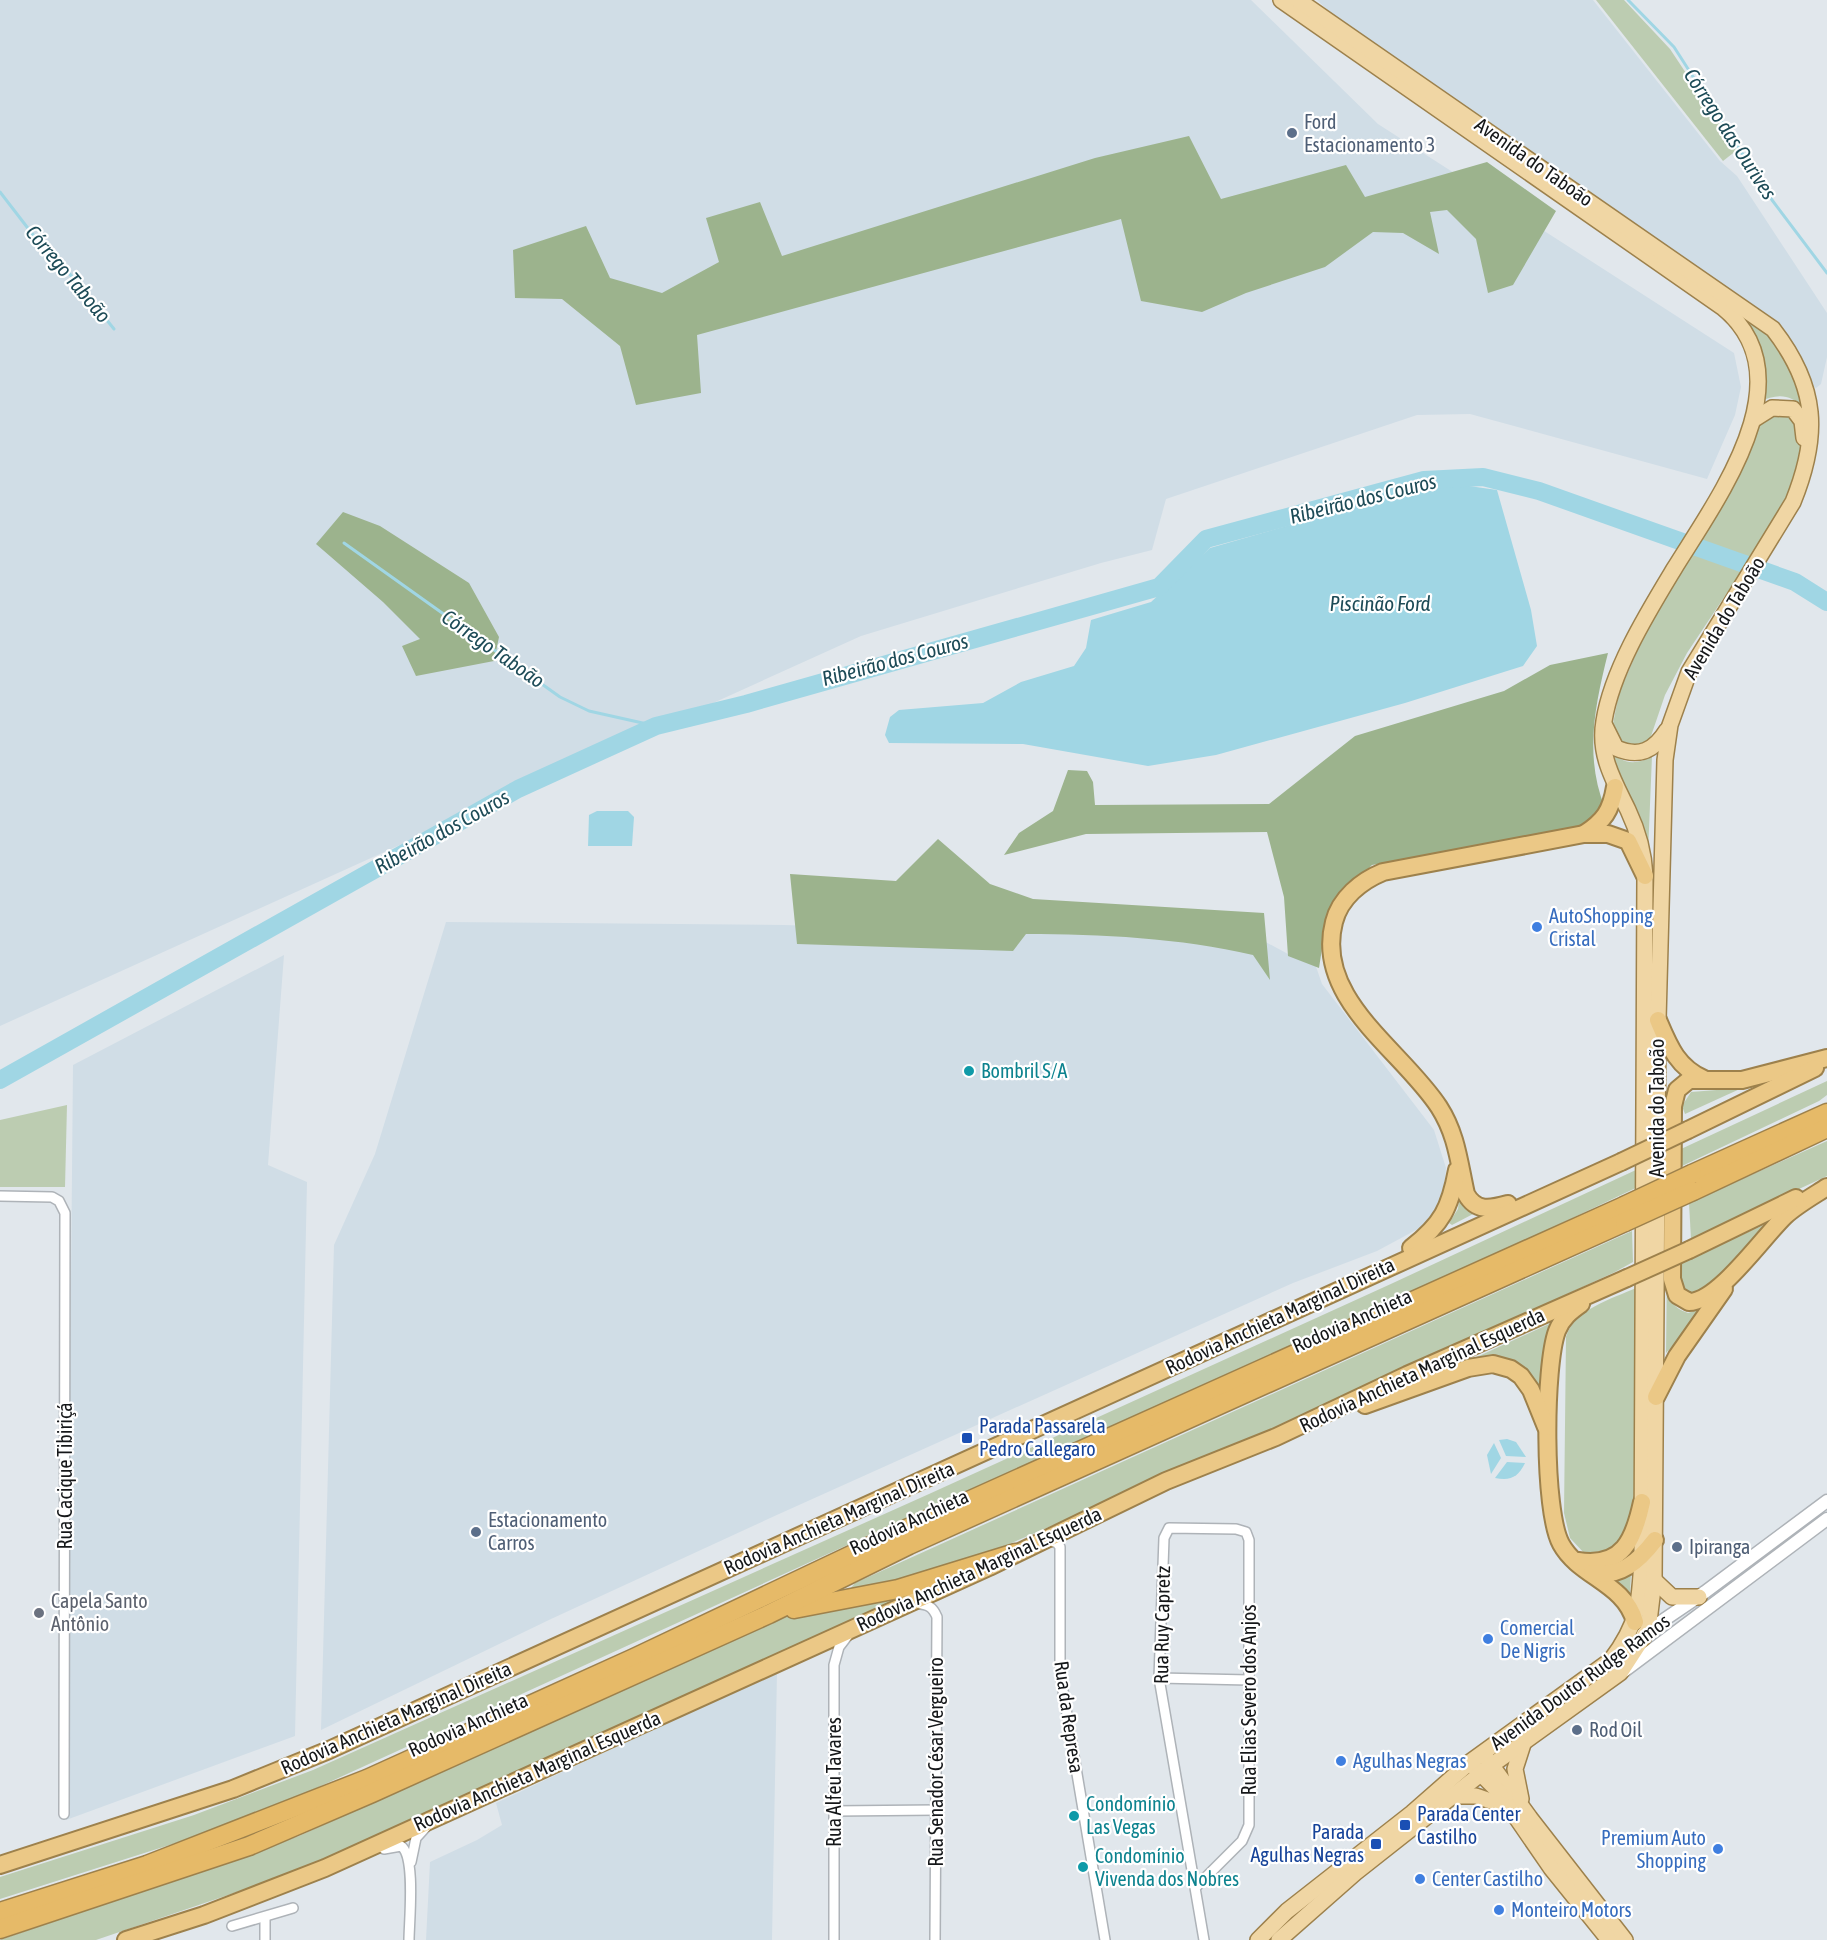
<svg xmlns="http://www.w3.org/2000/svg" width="1827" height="1940" font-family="'Asap Condensed',sans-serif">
<rect width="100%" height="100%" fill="#e1e7ec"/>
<g fill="#d0dde6">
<path d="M 0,0 L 1251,0 L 1378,124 L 1734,353 L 1741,387 L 1735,415 L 1707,479 L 1470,414 L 1417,415 L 1166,499 L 1152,550 L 1101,563 L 861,636 L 0,1026 Z"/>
<path d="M 1317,0 L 1593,0 L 1720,161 L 1737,176 L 1827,313 L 1827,357 L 1821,384 L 1816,388 L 1813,386 L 1786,336 L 1770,317 L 1356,37 Z"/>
<path d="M 446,922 L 784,925 L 1262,940 L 1288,954 L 1312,955 L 1322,984 L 1434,1130 L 1446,1168 L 1443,1202 L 1429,1223 L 1377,1251 L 1293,1283 L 779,1514 L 551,1619 L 321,1730 L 334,1245 L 375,1154 Z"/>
<path d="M 284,955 L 268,1165 L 307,1182 L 295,1736 L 66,1820 L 73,1065 Z"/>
<path d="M 777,1672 L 772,1940 L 426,1940 L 430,1862 L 477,1840 L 502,1825 L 496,1803 Z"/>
</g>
<g fill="#bcccb1">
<path d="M 1596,0 L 1624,0 L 1670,49 L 1737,150 L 1723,161 Z"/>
<path d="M 1739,309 L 1762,326 L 1793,366 L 1803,408 C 1790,393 1776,394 1759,402 L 1753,334 Z"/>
<path d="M 1768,415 L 1792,415 L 1801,437 L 1803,456 L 1782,510 L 1687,653 L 1665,695 L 1650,739 L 1645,745 L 1622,745 L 1612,729 L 1619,693 L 1646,631 L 1726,499 L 1744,466 L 1759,427 Z"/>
<path d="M 1607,747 C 1620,763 1634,767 1652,756 L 1648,853 Z"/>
<path d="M 1827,1081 L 1827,1095 L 1819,1101 L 1450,1276 L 924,1510 L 288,1801 L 204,1834 L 0,1899 L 0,1877 L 194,1815 L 313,1770 L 929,1494 L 1393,1283 Z"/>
<path d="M 1742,1088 L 1685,1114 L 1682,1106 L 1691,1092 Z"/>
<path d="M 67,1105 L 65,1187 L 0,1187 L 0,1120 Z"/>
<path d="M 1827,1141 L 1827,1176 L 1691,1239 L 1689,1203 Z"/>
<path d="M 1460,1192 L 1475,1213 L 1452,1225 L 1449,1223 L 1458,1209 Z"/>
<path d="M 1777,1219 L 1754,1243 L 1695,1296 L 1680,1290 L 1679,1265 L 1684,1261 Z"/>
<path d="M 1632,1231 L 1633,1262 L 1615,1272 L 1243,1444 L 988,1553 L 918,1577 L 849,1590 L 855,1583 Z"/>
<path d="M 1667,1269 C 1668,1290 1666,1306 1688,1313 L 1709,1306 L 1666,1353 Z"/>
<path d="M 1636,1288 L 1634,1510 C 1625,1541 1622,1555 1585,1554 L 1570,1538 L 1564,1513 L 1566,1337 C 1574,1309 1612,1299 1636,1288 Z"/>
<path d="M 1560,1319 L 1544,1402 L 1526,1374 L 1457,1366 Z"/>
<path d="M 1631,1572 L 1630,1595 L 1607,1578 Z"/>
<path d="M 938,1582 L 290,1874 L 96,1940 L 0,1940 L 299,1836 L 780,1618 Z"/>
</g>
<g fill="#9cb38d">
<path d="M 1189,136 L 1221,199 L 1346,165 L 1365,197 L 1487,162 L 1556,211 L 1513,285 L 1488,293 L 1476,239 L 1447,210 L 1430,212 L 1439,254 L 1403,233 L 1373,232 L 1325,267 L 1246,293 L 1202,312 L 1141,301 L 1121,219 L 697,335 L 701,393 L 636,405 L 620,346 L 562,299 L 515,298 L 513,250 L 586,226 L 610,278 L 662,293 L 719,262 L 706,218 L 760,202 L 782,256 L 1095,158 Z"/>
<path d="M 343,512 L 380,526 L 469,583 L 499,637 L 494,661 L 416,676 L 402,646 L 420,639 L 383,602 L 316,544 Z"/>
<path d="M 1608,653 C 1595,705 1584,756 1605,808 L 1586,826 L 1372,865 L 1340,895 L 1327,916 L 1319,968 L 1288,956 L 1284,897 L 1267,832 L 1086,834 L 1004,855 L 1019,833 L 1053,811 L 1068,770 L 1087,771 L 1093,782 L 1095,805 L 1269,804 L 1355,736 L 1504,691 L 1550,665 Z"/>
<path d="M 938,839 L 990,884 L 1033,899 L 1264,913 L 1270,980 L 1253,955 C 1180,938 1101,934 1026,934 L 1013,951 L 797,944 L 790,874 L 896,881 Z"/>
</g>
<g fill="#a0d6e4">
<path d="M 1462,485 L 1497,490 L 1531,610 L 1537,646 L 1523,666 L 1405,703 L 1216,755 L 1148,766 L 1023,744 L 889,743 L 885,735 L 890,717 L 899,710 L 983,703 L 1021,682 L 1074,666 L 1086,648 L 1091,620 L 1151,602 L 1210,548 L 1416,489 Z"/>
<path d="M 597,811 L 628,811 L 634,817 L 632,846 L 588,846 L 589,815 Z"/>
<path d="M 1507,1439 L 1516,1442 L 1526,1457 L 1506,1456 L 1499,1440 Z"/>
<path d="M 1494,1443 L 1501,1458 L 1491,1474 L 1487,1455 Z"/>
<path d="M 1507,1462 L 1525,1463 C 1518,1477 1511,1481 1495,1478 Z"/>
</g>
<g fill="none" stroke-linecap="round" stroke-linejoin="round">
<g stroke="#a0d6e4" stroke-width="3">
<path d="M 1628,0 L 1674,47 L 1772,200 L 1827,273"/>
<path d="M 0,192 L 47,253 L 69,273 L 114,329"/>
<path d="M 344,543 L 560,697 L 589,711 L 656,726"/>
</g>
<path stroke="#a0d6e4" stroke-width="18" d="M 0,1080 L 518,789 L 656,726 L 746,704 L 1159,587 L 1206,539 L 1424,480 L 1483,477 L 1539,491 L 1795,582 L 1827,602"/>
<defs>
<g id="minor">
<path d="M 0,1196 L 52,1197 L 59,1201 L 65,1213 L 64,1814"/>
<path d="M 1046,1540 L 1057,1543 L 1060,1547 L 1060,1673 L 1105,1940"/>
<path d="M 915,1603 C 927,1605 932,1605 937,1617 L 935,1940"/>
<path d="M 1159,1678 L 1249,1680"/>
<path d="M 834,1811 L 937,1810"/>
<path d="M 384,1849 L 401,1846 C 416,1856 409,1922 409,1940"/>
<path d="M 411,1862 L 416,1838 L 427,1826"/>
<path d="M 1195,1888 L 1242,1841 L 1249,1825 L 1249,1540 L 1246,1532 L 1236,1529 L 1169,1528 L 1164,1538 L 1159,1678 L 1204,1940"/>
<path d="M 232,1926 L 293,1908"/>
<path d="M 265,1940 L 265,1918"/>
<path d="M 834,1940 L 834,1665 L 839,1647 L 849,1634"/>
</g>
<g id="tertiary">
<path d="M 1643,1634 L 1705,1592 L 1827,1501"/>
<path d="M 1624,1671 L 1827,1519"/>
</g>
<g id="primary">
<path d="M 1753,420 L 1772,408 L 1793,409 L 1802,421 L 1804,438"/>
<path d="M 1605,726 L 1616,748 C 1639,758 1654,751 1667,730"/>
<path d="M 1654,1580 L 1672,1597 L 1699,1597"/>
<path d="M 1487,1759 L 1530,1818 L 1625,1940"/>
<path d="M 1474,1767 L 1498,1791 L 1551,1868 L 1609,1940"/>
<path d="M 1454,1796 L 1476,1796 L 1511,1808"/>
<path d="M 1521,1799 L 1515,1769 L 1524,1741"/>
<path d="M 1258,1940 L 1287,1911 L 1412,1813 L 1470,1762 L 1611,1660 C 1639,1623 1640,1602 1642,1557 L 1645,876 C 1644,853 1638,831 1628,810 C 1614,781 1598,755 1604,721 C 1612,670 1648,612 1674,569 C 1717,499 1809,377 1722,307 L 1281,0"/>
<path d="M 1279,1940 L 1355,1873 L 1492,1765 L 1620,1673 L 1648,1630 L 1654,1580 L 1658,1020 L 1665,760 L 1670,725 L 1689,672 L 1793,502 C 1820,435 1818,387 1773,329 L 1298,0"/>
</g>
<g id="trunk">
<path d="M 1584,834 C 1604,821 1611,811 1615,787"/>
<path d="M 1658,1020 C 1669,1046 1677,1067 1704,1079"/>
<path d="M 1827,1058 L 1742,1080 L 1689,1080 L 1677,1090 L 1673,1106 L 1672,1279 L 1677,1295 L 1689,1302 C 1718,1302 1763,1237 1785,1216 C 1797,1205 1813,1196 1827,1187"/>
<path d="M 1688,1130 L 1815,1068"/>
<path d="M 1508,1204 C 1490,1209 1476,1212 1466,1194 C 1459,1163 1457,1135 1439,1107 C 1402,1050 1314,999 1334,922 C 1340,898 1361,881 1383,872 L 1584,834 L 1608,834 L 1628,841 L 1645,876"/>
<path d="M 1411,1248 C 1442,1224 1450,1208 1457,1170"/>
<path d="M 1689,1250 L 1796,1198"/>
<path d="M 1581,1304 C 1571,1311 1562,1318 1557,1331 C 1544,1366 1543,1511 1561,1544 C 1579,1577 1625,1583 1635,1622"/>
<path d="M 1656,1397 L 1677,1356 L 1724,1289"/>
<path d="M 1365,1405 L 1468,1368 L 1493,1364 L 1511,1369 L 1521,1376 L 1531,1390 L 1546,1427"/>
<path d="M 1578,1561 C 1623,1568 1634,1539 1642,1502"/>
<path d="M 1592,1573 C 1620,1578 1639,1561 1655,1540"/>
<path d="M 0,1865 L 233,1789 L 329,1750 L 1621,1162"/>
<path d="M 126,1940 L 204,1915 L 325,1868 L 989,1567 L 1166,1481 L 1276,1437 L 1407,1375 L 1627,1278"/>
</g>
<g id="motorway">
<path d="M 1692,1174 L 1827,1113"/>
<path d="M 1693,1191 L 1827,1128"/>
<path d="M 794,1609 L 898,1589 L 1015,1553"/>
<path d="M 0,1912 L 147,1865 L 367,1779 L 634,1658 L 904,1530 L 1624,1206"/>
<path d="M 0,1929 L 249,1846 L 372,1793 L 769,1614 L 909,1545 L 1625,1222"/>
</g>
</defs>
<use href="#minor" stroke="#aeb3b8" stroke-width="12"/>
<use href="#tertiary" stroke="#aeb3b8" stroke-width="15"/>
<use href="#primary" stroke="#9d814c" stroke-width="18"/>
<use href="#trunk" stroke="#9d814c" stroke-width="20"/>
<use href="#motorway" stroke="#9d814c" stroke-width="21"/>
<use href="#minor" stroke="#fff" stroke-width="9"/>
<use href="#tertiary" stroke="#fff" stroke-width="12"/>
<use href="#primary" stroke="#f0d6a4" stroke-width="15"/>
<use href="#trunk" stroke="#ebc886" stroke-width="16"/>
<use href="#motorway" stroke="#e6ba68" stroke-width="18"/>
<defs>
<g id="trunk-bridge">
<path d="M 1621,1162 L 1688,1130"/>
<path d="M 1627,1278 L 1689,1250"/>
</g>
<g id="motorway-bridge">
<path d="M 1624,1206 L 1692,1174"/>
<path d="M 1625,1222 L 1693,1191"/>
</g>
</defs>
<use href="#trunk-bridge" stroke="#9d814c" stroke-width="20" stroke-linecap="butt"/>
<use href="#motorway-bridge" stroke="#9d814c" stroke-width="21" stroke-linecap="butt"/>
<use href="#trunk-bridge" stroke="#ebc886" stroke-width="16"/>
<use href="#motorway-bridge" stroke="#e6ba68" stroke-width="18"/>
</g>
<g fill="#5c6f8a" stroke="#fff" stroke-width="2">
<circle cx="1292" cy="133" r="6"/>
<circle cx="476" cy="1532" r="6"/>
<circle cx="1677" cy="1547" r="6"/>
<circle cx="1577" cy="1730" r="6"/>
</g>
<g fill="#3f7fe0" stroke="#fff" stroke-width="2">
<circle cx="1537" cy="927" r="6"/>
<circle cx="1488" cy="1639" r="6"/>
<circle cx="1341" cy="1761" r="6"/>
<circle cx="1718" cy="1849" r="6"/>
<circle cx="1420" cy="1879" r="6"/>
<circle cx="1499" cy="1910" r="6"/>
</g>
<g fill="#0f9aa8" stroke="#fff" stroke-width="2">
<circle cx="969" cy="1071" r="6"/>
<circle cx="1074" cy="1816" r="6"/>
<circle cx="1083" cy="1867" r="6"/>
</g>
<g fill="#1a4fb4" stroke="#fff" stroke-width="2">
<rect x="961" y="1432" width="12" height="12" rx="3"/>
<rect x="1399" y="1819" width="12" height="12" rx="3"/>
<rect x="1370" y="1838" width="12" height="12" rx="3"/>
</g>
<circle fill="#6b7280" stroke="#fff" stroke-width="2" cx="39" cy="1613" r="6"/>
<g text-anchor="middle" stroke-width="4.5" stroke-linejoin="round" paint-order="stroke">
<g font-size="20" fill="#4e5e75" stroke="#fff" text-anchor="start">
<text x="1304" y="129">Ford<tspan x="1304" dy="23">Estacionamento 3</tspan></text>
<text x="488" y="1527">Estacionamento<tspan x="488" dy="23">Carros</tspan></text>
<text x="1689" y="1554">Ipiranga</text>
<text x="1589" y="1737">Rod Oil</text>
</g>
<g font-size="20" fill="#151719" stroke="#fff">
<text transform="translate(1534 162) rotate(35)" y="7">Avenida do Taboão</text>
<text transform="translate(1724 618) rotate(-59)" y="7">Avenida do Taboão</text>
<text transform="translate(1657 1108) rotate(-90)" y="7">Avenida do Taboão</text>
<text transform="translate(1280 1316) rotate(-25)" y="7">Rodovia Anchieta Marginal Direita</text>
<text transform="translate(1352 1321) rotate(-24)" y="7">Rodovia Anchieta</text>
<text transform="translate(1422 1370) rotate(-25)" y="7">Rodovia Anchieta Marginal Esquerda</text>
<text transform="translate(65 1476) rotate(-90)" y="7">Rua Cacique Tibiriçá</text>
<text transform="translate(839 1518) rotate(-24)" y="7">Rodovia Anchieta Marginal Direita</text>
<text transform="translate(909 1522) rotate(-25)" y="7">Rodovia Anchieta</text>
<text transform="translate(979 1569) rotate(-25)" y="7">Rodovia Anchieta Marginal Esquerda</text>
<text transform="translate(1162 1625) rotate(-89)" y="7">Rua Ruy Capretz</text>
<text transform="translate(1580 1682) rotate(-36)" y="7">Avenida Doutor Rudge Ramos</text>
<text transform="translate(1249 1700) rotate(-90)" y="7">Rua Elias Severo dos Anjos</text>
<text transform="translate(1069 1717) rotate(82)" y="7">Rua da Represa</text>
<text transform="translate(396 1718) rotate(-24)" y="7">Rodovia Anchieta Marginal Direita</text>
<text transform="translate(468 1725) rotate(-24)" y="7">Rodovia Anchieta</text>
<text transform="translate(936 1762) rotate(-90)" y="7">Rua Senador César Vergueiro</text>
<text transform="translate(537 1771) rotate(-24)" y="7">Rodovia Anchieta Marginal Esquerda</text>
<text transform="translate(834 1782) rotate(-90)" y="7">Rua Alfeu Tavares</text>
</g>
<g font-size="20" fill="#366cbe" stroke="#fff" text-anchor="start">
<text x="1549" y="923">AutoShopping<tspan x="1549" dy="23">Cristal</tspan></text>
<text x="1500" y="1635">Comercial<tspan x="1500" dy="23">De Nigris</tspan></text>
<text x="1353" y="1768">Agulhas Negras</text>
<text x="1706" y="1845" text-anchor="end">Premium Auto<tspan x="1706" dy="23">Shopping</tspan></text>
<text x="1432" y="1886">Center Castilho</text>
<text x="1511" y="1917">Monteiro Motors</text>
</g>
<g font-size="20" fill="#0d838f" stroke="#fff" text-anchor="start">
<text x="981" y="1078">Bombril S/A</text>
<text x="1086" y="1811">Condomínio<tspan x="1086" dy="23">Las Vegas</tspan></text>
<text x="1095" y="1863">Condomínio<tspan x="1095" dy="23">Vivenda dos Nobres</tspan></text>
</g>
<g font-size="20" fill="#164399" stroke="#fff" text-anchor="start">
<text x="979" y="1433">Parada Passarela<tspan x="979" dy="23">Pedro Callegaro</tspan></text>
<text x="1417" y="1821">Parada Center<tspan x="1417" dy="23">Castilho</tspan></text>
<text x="1364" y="1839" text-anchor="end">Parada<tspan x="1364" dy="23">Agulhas Negras</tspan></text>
</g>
<g font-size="20" fill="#5b616d" stroke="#fff" text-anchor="start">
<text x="51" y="1608">Capela Santo<tspan x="51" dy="23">Antônio</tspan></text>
</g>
<g font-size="21" font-style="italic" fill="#1d4b57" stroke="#fff">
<text transform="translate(1730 134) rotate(57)" y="7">Córrego das Ourives</text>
<text transform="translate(68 274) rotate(50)" y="7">Córrego Taboão</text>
<text transform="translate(1363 499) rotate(-14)" y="7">Ribeirão dos Couros</text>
<text x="1380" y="611">Piscinão Ford</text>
<text transform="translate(493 649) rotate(35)" y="7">Córrego Taboão</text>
<text transform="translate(895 660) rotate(-15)" y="7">Ribeirão dos Couros</text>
<text transform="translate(442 832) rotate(-29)" y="7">Ribeirão dos Couros</text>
</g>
</g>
</svg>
